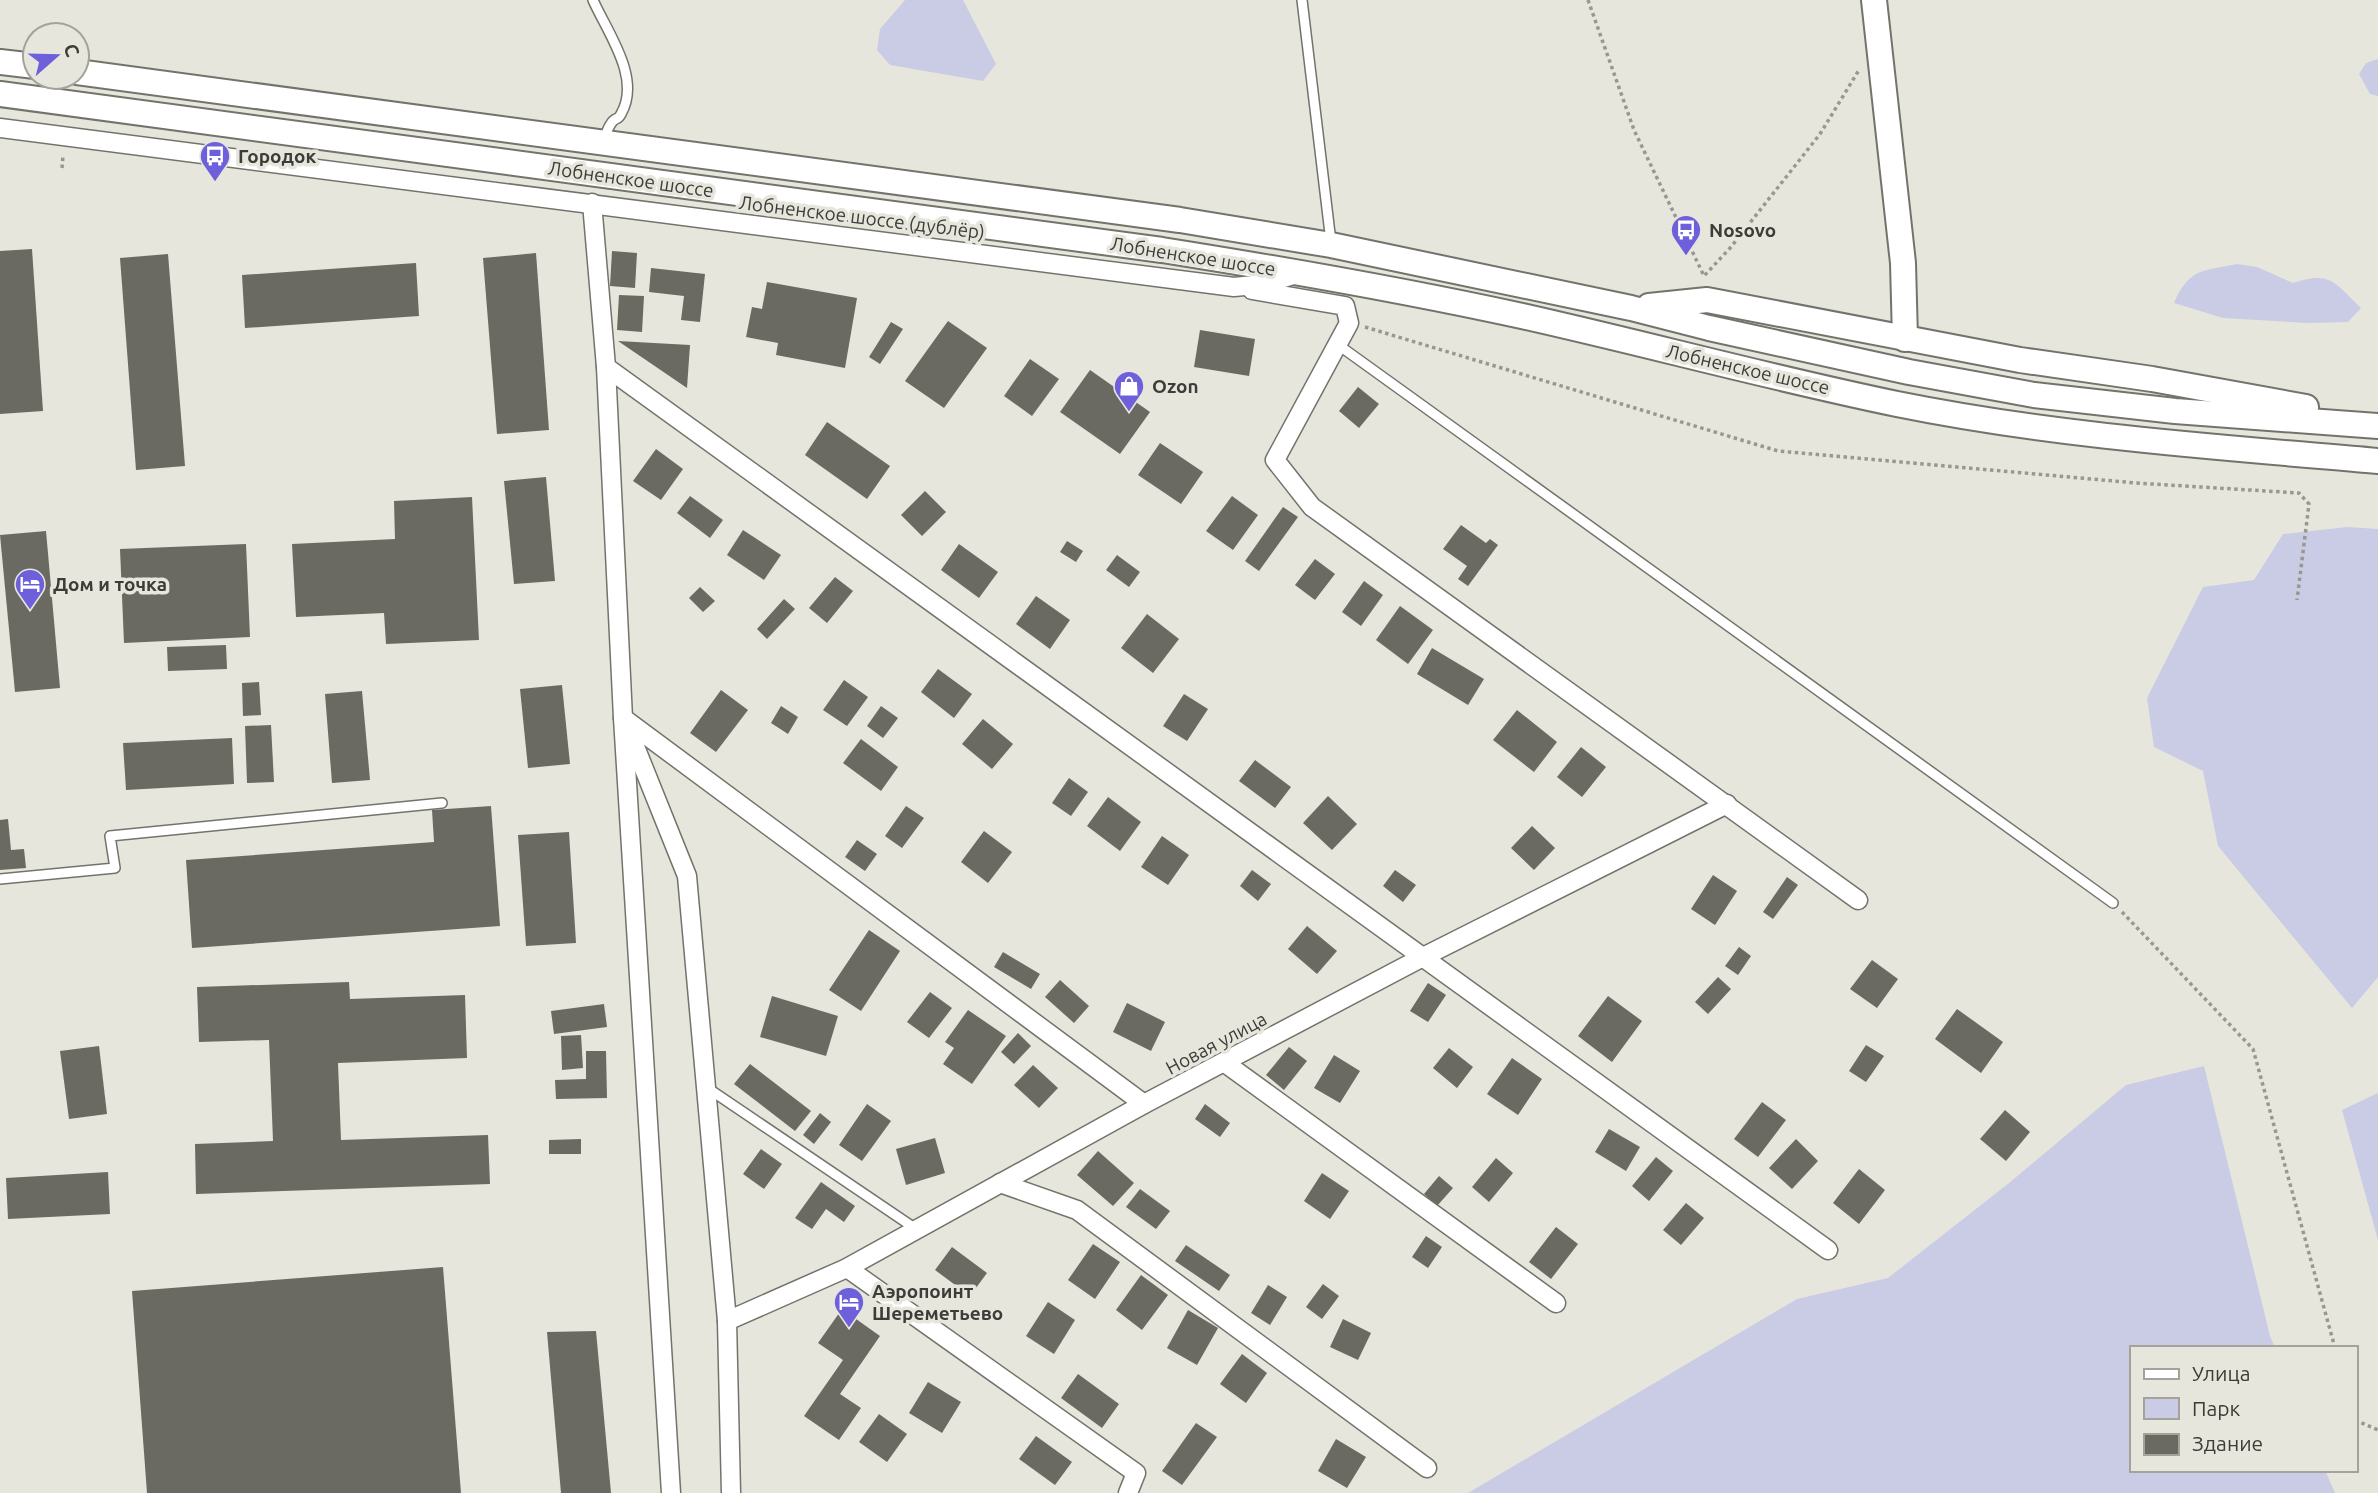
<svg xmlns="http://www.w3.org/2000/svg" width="2378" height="1493" font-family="Ubuntu,sans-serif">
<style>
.green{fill:#cacbe5}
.building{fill:#6b6a62}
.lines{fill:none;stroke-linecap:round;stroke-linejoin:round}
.lane-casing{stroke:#74736b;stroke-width:12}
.street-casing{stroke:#74736b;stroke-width:21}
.secondary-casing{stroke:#74736b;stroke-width:28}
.path{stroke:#989891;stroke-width:3.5;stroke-dasharray:3.5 3.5;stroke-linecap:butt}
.lane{stroke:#fff;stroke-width:9}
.street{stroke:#fff;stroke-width:18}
.secondary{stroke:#fff;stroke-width:24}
.labels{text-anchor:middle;stroke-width:7;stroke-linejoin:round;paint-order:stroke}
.poi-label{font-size:19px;font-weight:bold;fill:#3c3c38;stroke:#e7e6dd;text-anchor:start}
.street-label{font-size:19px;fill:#3c3c38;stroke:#e7e6dd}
</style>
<rect width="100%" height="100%" fill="#e7e6dd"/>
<!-- green -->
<g class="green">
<path d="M905,0H963L996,64L983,81L890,65L877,50L880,29Z"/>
<path d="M2378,59V96L2370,94L2359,74L2366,63Z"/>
<path d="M2237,264L2257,267L2293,283C2331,270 2335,283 2361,308L2348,322L2307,323L2223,318L2174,303C2189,268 2203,271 2237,264Z"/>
<path d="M2347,527L2378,529V977L2352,1008L2218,846L2203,771L2154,747L2147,698L2203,587L2254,580L2283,534Z"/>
<path d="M2204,1066L2270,1336L2275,1348H2131V1470H2325L2335,1493H1468L1797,1299L1888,1278L2009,1183L2126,1085Z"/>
<path d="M2378,1093V1240L2342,1110Z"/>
</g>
<!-- building -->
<g class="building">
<path d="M32,249L43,411L0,414V251Z"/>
<path d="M612,251L637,253L635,288L610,286Z"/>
<path d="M536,253L549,430L497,434L483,258Z"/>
<path d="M168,254L185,466L136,470L120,258Z"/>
<path d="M416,263L419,316L245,328L242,275Z"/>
<path d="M651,268L705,274L700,322L681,320L684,296L649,292Z"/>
<path d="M767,282L857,298L845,368L776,355L778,343L746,337L752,307L762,309Z"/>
<path d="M619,295L644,296L642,332L617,330Z"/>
<path d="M948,321L987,348L944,408L905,381Z"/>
<path d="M891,322L903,329L880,364L869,357Z"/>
<path d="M1200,330L1255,339L1249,376L1194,367Z"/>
<path d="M618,341L690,345L687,388Z"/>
<path d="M1030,359L1059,379L1032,416L1004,396Z"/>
<path d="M1090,370L1150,412L1120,454L1060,412Z"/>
<path d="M1358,387L1379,404L1359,428L1339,411Z"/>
<path d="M827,422L890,466L867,499L805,455Z"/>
<path d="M1160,443L1203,472L1181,504L1138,475Z"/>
<path d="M656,449L683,469L661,500L633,481Z"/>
<path d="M546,477L555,581L514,584L504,481Z"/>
<path d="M925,491L946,512L922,536L901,515Z"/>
<path d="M690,496L723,520L710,538L677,513Z"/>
<path d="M1232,496L1258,515L1233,550L1206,531Z"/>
<path d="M472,497L479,640L386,644L384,613L296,617L292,544L395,539L394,501Z"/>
<path d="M1283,507L1298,517L1259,571L1245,561Z"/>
<path d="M1461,525L1486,543L1490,539L1498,545L1468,586L1458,579L1467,566L1443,549Z"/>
<path d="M743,530L781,555L764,580L727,555Z"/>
<path d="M46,531L60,688L15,692L0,535Z"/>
<path d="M1067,541L1083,551L1076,562L1060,552Z"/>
<path d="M246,544L250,637L124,643L120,549Z"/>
<path d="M959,544L998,572L979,598L941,570Z"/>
<path d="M1117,555L1140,572L1129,587L1106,570Z"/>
<path d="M1315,559L1335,574L1315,600L1295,585Z"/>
<path d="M835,577L853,591L827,623L809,608Z"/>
<path d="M1364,581L1383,595L1361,626L1342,612Z"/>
<path d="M700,587L715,601L703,612L689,598Z"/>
<path d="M1036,596L1070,620L1050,649L1016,624Z"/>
<path d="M784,599L795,609L767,639L757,629Z"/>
<path d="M1400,606L1433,630L1408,664L1376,640Z"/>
<path d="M1147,614L1179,639L1153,673L1121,648Z"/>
<path d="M226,645L227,669L168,671L167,647Z"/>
<path d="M1432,648L1484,679L1468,705L1417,674Z"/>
<path d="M938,669L972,694L954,718L921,692Z"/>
<path d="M844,680L868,697L847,726L823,710Z"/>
<path d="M259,682L261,715L243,716L242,683Z"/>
<path d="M562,685L570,764L528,768L520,689Z"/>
<path d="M721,690L748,710L716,752L690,733Z"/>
<path d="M362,691L370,780L332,783L325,694Z"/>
<path d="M1184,694L1208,709L1187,741L1163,726Z"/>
<path d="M781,706L798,717L788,734L771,723Z"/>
<path d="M881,706L898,718L883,738L867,726Z"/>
<path d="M1517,710L1557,742L1534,772L1493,740Z"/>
<path d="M983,719L1013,744L992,769L962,744Z"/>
<path d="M271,725L274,782L247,783L245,726Z"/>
<path d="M232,738L234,784L126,790L123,743Z"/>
<path d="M861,739L898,767L881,791L843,763Z"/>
<path d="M1581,747L1606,767L1582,797L1557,777Z"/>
<path d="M1255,760L1291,787L1275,808L1239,781Z"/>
<path d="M1069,778L1088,792L1071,816L1052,803Z"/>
<path d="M1328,796L1357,824L1332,850L1303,823Z"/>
<path d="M1108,797L1141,822L1120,851L1087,826Z"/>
<path d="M491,806L500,926L192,948L186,860L434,842L432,810Z"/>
<path d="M906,806L924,818L902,848L885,836Z"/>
<path d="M8,819L11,850L24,849L26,868L0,870V820Z"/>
<path d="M1532,826L1555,848L1534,870L1511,848Z"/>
<path d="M984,831L1012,852L988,883L961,862Z"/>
<path d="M569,832L576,943L526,946L518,835Z"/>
<path d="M1162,836L1189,855L1168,885L1141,867Z"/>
<path d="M857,840L877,854L865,871L845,857Z"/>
<path d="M1252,870L1271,884L1258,901L1240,886Z"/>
<path d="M1395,870L1416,885L1403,902L1383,886Z"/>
<path d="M1713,875L1737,891L1715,925L1691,909Z"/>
<path d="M1787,877L1798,885L1773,919L1763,912Z"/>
<path d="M1307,926L1337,951L1317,974L1288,949Z"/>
<path d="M869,930L900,951L861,1011L829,990Z"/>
<path d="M1739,947L1751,956L1738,975L1725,966Z"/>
<path d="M1003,952L1040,974L1031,989L994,967Z"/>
<path d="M1872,960L1898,979L1877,1008L1850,989Z"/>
<path d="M1718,977L1731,989L1708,1014L1695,1002Z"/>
<path d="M1060,980L1089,1006L1074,1023L1045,997Z"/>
<path d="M349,982L350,999L465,995L467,1058L338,1063L341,1140L488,1135L490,1184L196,1194L195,1144L273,1141L269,1040L199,1042L197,987Z"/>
<path d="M1428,983L1446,995L1428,1022L1410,1011Z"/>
<path d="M930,992L952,1008L929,1038L907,1022Z"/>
<path d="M772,996L838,1016L826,1056L760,1037Z"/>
<path d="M1608,996L1642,1021L1612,1062L1578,1036Z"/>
<path d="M1127,1003L1165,1022L1151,1051L1113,1032Z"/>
<path d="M604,1004L607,1027L554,1034L551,1011Z"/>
<path d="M1957,1009L2003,1042L1981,1073L1935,1039Z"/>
<path d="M968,1010L1006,1036L972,1084L943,1064L954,1048L945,1042Z"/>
<path d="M1018,1033L1031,1046L1014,1064L1001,1052Z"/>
<path d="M581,1035L583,1068L562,1070L561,1036Z"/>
<path d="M1866,1045L1884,1056L1866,1082L1849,1071Z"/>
<path d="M99,1046L107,1114L69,1119L60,1051Z"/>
<path d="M1289,1047L1307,1061L1284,1090L1266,1075Z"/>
<path d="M1449,1048L1473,1067L1457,1088L1433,1068Z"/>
<path d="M586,1051H606L607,1098L556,1099L555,1080L586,1079Z"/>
<path d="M1334,1055L1360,1071L1340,1103L1314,1088Z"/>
<path d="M1512,1058L1542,1079L1518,1115L1487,1094Z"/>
<path d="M750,1064L811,1111L795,1131L734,1084Z"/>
<path d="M1033,1065L1058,1088L1039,1108L1014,1085Z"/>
<path d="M1762,1102L1786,1120L1758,1157L1734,1139Z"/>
<path d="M867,1104L891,1121L862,1161L839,1145Z"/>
<path d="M1205,1104L1230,1123L1220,1137L1195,1119Z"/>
<path d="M2005,1110L2030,1132L2006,1161L1980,1139Z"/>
<path d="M820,1113L831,1122L814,1144L803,1135Z"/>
<path d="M1609,1129L1640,1147L1626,1171L1595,1152Z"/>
<path d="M935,1138L945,1173L906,1185L896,1149Z"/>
<path d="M581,1139V1154H549V1140Z"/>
<path d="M1796,1139L1818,1161L1792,1189L1769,1168Z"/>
<path d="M761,1149L782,1164L764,1189L743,1174Z"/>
<path d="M1098,1151L1134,1183L1113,1206L1077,1175Z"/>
<path d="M1656,1157L1673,1171L1649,1201L1632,1186Z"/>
<path d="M1496,1158L1513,1173L1489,1202L1472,1187Z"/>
<path d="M1859,1169L1885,1190L1859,1224L1833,1203Z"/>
<path d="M108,1172L110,1214L8,1219L6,1178Z"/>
<path d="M1322,1173L1349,1191L1330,1219L1304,1201Z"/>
<path d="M1439,1176L1453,1188L1437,1206L1424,1194Z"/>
<path d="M821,1182L855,1206L844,1222L826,1209L812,1229L795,1218Z"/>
<path d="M1140,1189L1170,1211L1156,1229L1126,1207Z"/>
<path d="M1686,1203L1704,1218L1681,1245L1663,1230Z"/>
<path d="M1556,1227L1578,1244L1551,1279L1529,1262Z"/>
<path d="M1426,1236L1442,1247L1428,1268L1412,1257Z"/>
<path d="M1093,1244L1120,1262L1095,1299L1068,1280Z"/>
<path d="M1186,1245L1230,1275L1219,1291L1175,1261Z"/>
<path d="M952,1247L987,1273L970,1296L935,1270Z"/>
<path d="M443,1267L461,1493H147L132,1291Z"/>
<path d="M1141,1275L1168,1295L1142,1330L1116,1310Z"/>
<path d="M1323,1284L1339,1296L1322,1319L1306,1307Z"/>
<path d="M1268,1285L1287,1297L1270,1325L1251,1313Z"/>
<path d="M1048,1302L1075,1320L1054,1354L1026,1336Z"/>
<path d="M842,1309L880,1336L840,1394L861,1408L839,1440L804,1416L843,1360L818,1343Z"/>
<path d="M1188,1310L1218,1328L1197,1365L1167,1348Z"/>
<path d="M1343,1319L1371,1333L1358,1360L1330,1347Z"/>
<path d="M596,1331L611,1493H561L547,1332Z"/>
<path d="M1242,1354L1267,1373L1246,1403L1220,1384Z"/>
<path d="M1078,1374L1119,1404L1102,1428L1061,1398Z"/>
<path d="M928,1382L961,1402L942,1433L909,1413Z"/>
<path d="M879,1414L907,1434L887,1462L859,1442Z"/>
<path d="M1196,1423L1217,1437L1182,1485L1162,1471Z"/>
<path d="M1036,1436L1072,1462L1055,1485L1019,1459Z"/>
<path d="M1336,1439L1366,1457L1347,1488L1318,1471Z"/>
</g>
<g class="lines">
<!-- lane casing -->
<g class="lane-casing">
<g id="lane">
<path d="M593,0C607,32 642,78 621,114C618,120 617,117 613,121C608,126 606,135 603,141"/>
<path d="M1302,0L1331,242"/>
<path d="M1337,344L2113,903"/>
<path d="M0,879L115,868L110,836L442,803"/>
<path d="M706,1087L916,1229"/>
</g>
</g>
<!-- street casing -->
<g class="street-casing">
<g id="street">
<path d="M0,128L1234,287L1264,284L1297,274"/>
<path d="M592,203L606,367L623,718L671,1493"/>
<path d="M1252,290L1345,306L1349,323L1275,460L1312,507L1858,900"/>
<path d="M606,367L1828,1250"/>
<path d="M623,718L1144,1104"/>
<path d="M630,734L687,876L727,1321L731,1493"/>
<path d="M1225,1063L1556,1303"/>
<path d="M1000,1183L1077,1210L1427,1468"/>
<path d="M847,1268L1136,1473L1128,1493"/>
<path d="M727,1321L847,1268L1144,1104L1421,958L1727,804"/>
</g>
</g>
<!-- secondary casing -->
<g class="secondary-casing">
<g id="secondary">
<path d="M1874,0L1903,263L1905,339"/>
<path d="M0,62L35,66"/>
<path d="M77,72L1180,220L1331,245L1631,308L1709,328L1909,372L2034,395L2175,411L2378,426"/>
<path d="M0,94L1162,250C1282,269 1403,290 1522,316C1647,344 1771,378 1897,404C2055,436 2217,447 2378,461"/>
<path d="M1649,306L1707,300L2020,360L2152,379L2306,407"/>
</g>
</g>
<!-- path -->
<g class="path">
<path d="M1588,0L1634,130L1704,276L1731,247L1820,134L1859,70"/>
<path d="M62,168L63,156"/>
<path d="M1365,327L1778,451L2136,483L2299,493L2309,504L2297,600"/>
<path d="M2122,912L2253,1049L2335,1348"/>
<path d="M2355,1420L2378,1430"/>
</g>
<!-- lane -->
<use href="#lane" class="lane"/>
<!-- street -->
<use href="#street" class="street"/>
<!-- secondary -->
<use href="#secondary" class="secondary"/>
</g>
<!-- icons -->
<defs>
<g id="bus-pin" transform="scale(1.575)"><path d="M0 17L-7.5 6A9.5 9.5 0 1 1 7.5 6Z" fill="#6d60da" stroke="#e7e6dd"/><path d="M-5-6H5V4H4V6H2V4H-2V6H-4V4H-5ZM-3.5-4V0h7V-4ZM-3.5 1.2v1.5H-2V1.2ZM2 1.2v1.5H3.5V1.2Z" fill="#fff"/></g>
<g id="shop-pin" transform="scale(1.575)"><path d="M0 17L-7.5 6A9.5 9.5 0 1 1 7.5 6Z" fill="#6d60da" stroke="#e7e6dd"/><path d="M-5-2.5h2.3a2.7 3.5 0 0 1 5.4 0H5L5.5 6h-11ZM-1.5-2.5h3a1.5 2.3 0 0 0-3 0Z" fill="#fff"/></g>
<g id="hotel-pin" transform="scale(1.575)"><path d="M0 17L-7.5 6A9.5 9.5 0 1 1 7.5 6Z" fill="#6d60da" stroke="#e7e6dd"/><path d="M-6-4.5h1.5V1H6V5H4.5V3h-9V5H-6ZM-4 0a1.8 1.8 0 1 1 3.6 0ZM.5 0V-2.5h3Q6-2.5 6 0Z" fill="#fff"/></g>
</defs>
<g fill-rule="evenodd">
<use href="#bus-pin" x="215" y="156"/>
<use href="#bus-pin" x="1686" y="230"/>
<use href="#shop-pin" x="1129" y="386"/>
<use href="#hotel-pin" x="30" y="584"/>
<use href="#hotel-pin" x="849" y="1302"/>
</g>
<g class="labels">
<!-- poi labels -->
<g class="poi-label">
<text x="238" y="163">Городок</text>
<text x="1709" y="237">Nosovo</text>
<text x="1152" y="393">Ozon</text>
<text x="53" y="591">Дом и точка</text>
<text x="872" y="1298">Аэропоинт<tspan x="872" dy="22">Шереметьево</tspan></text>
</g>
<!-- street labels -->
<g class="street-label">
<text transform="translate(631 179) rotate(8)" y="7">Лобненское шоссе</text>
<text transform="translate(862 217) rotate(7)" y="7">Лобненское шоссе (дублёр)</text>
<text transform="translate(1193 256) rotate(9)" y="7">Лобненское шоссе</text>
<text transform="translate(1748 369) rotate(13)" y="7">Лобненское шоссе</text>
<text transform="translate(1216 1043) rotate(-28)" y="7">Новая улица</text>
</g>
</g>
<!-- legend -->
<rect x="2130" y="1346" width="228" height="126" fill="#e7e6dd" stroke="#a3a29b" stroke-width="2"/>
<rect x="2144" y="1369" width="35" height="10" fill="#ffffff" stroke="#a3a29b" stroke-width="2"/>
<text x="2192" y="1381" font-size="21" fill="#3c3c38">Улица</text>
<rect x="2144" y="1398" width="35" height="21" fill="#cacbe5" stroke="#a3a29b" stroke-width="2"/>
<text x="2192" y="1416" font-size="21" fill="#3c3c38">Парк</text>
<rect x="2144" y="1434" width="35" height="21" fill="#6b6a62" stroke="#a3a29b" stroke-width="2"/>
<text x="2192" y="1451" font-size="21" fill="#3c3c38">Здание</text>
<!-- north arrow -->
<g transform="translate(56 56) rotate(70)"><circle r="33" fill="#e7e6dd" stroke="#a3a29b" stroke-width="2"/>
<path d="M0-5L12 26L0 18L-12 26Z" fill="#6d60da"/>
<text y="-10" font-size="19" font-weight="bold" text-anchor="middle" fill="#3c3c38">С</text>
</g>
</svg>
